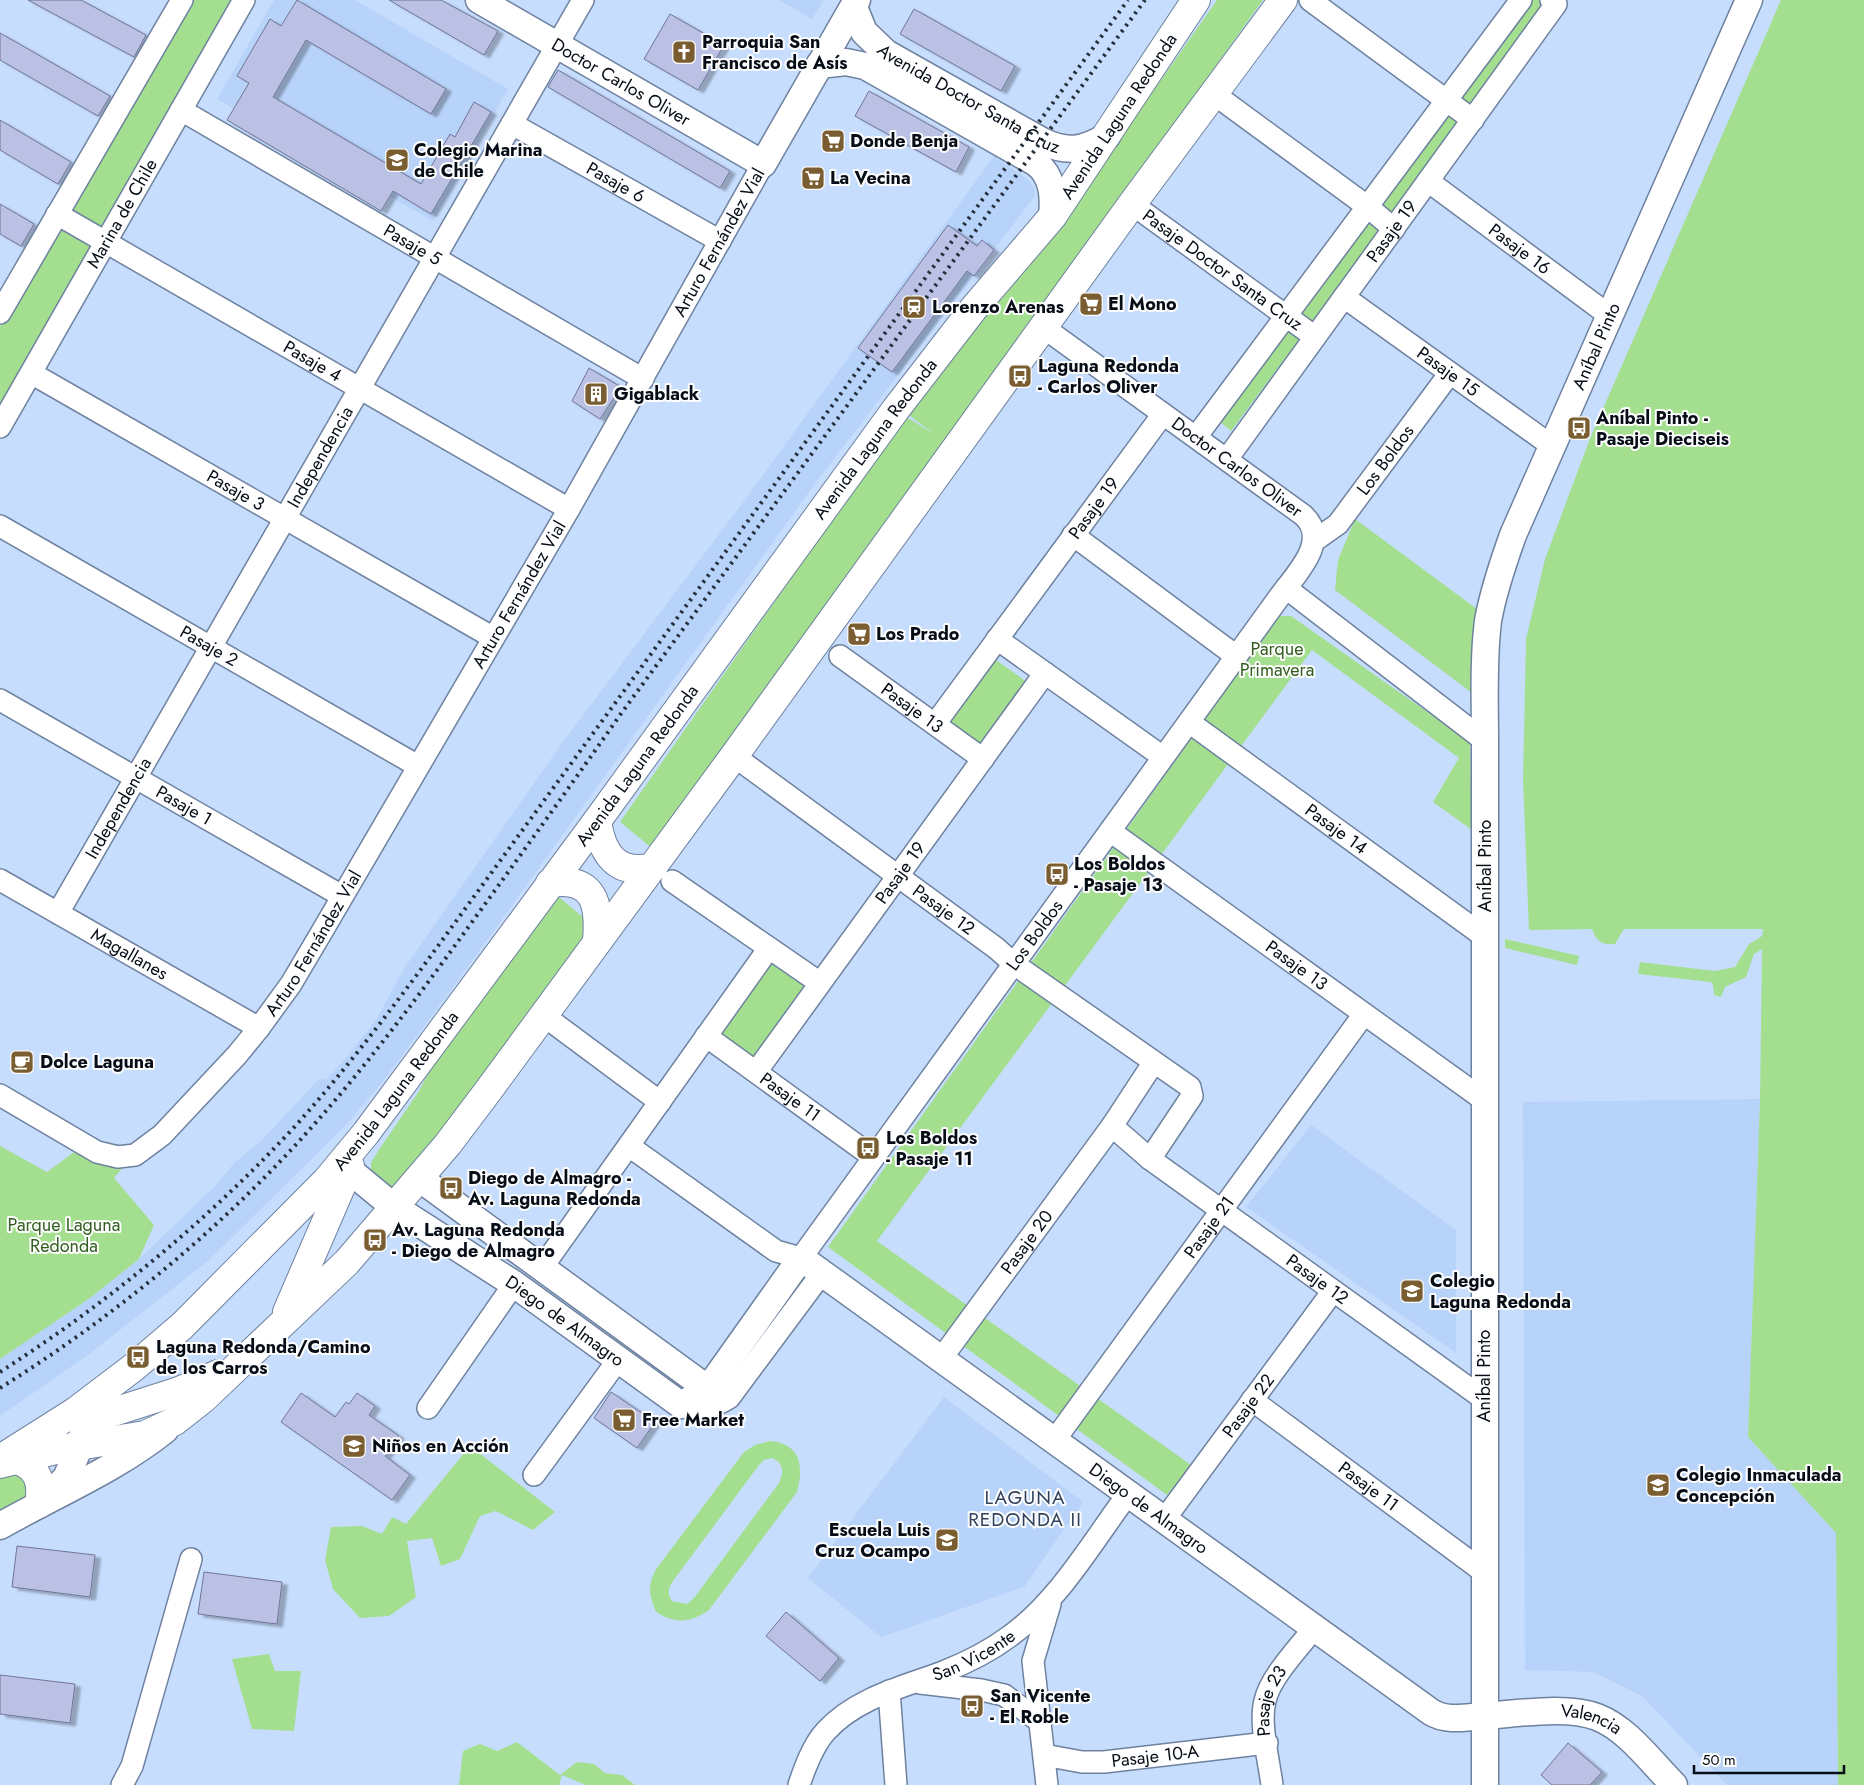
<svg xmlns="http://www.w3.org/2000/svg" width="1864" height="1785" font-family="Jost,sans-serif">
<style>
.built{fill:#b8d3fa}
.green{fill:#a3df8e;fill-rule:evenodd}
.building{fill:#bbc1e5;stroke:#707596;filter:url(#shadow)}
.lines{fill:none;stroke-linecap:round;stroke-linejoin:round}
.minor-casing{stroke:#6e82a0;stroke-width:24}
.tertiary-casing{stroke:#6e82a0;stroke-width:29}
.secondary-casing{stroke:#6e82a0;stroke-width:30}
.minor{stroke:#fff;stroke-width:21}
.tertiary{stroke:#fff;stroke-width:26}
.secondary{stroke:#fff;stroke-width:28}
.rail{stroke:#252f3c;stroke-width:4;stroke-dasharray:2.5 5;stroke-linecap:butt}
.labels{text-anchor:middle;stroke-width:4;stroke-linejoin:round;paint-order:stroke}
.poi-label{font-size:18px;font-weight:bold;fill:#060d17;stroke:#fdfdfd;text-anchor:start}
.street-label{font-size:18px;fill:#060d17;stroke:#fdfdfd}
.park-label{font-size:18px;fill:#325e1f;stroke:#fdfdfd}
.neighbourhood-label{font-size:19px;letter-spacing:1px;fill:#30425d;stroke:#fdfdfd}
</style>
<defs>
<filter id="shadow"><feDropShadow dx="5.5" dy="3" stdDeviation="1" flood-color="#0004"/></filter>
</defs>
<rect width="100%" height="100%" fill="#c7ddfe"/>
<!-- built -->
<g class="built">
<path d="M274,0H355L508,89L433,221L217,99Z"/>
<path d="M779,0H824L812,19Z"/>
<path d="M994,156L1027,179L1034,187L1035,196L814,485L457,982L380,1085L345,1126L208,1261L88,1355L0,1416V1359L90,1298L139,1259L216,1185L234,1163L261,1141L318,1080L327,1079L351,1052L377,1018L405,967L560,746L750,493Z"/>
<path d="M1760,1099L1748,1437L1836,1533L1838,1785H1727L1642,1696L1593,1672L1525,1670L1523,1102Z"/>
<path d="M1311,1125L1456,1230V1353L1246,1207Z"/>
<path d="M944,1397L1083,1502L1024,1587L881,1637L808,1578Z"/>
</g>
<!-- green -->
<g class="green">
<path d="M187,0H233L0,406V327Z"/>
<path d="M1217,0H1263L653,849L620,822L905,416L934,434L906,413L974,326L1021,276L1124,133Z"/>
<path d="M1531,0H1548L1551,2L1231,431L1219,421Z"/>
<path d="M1781,0H1864V1785H1838L1836,1533L1748,1437L1760,1099L1762,949L1754,954L1746,977L1725,987L1721,997L1714,995L1713,985L1711,982L1638,974L1640,962L1715,971L1735,967L1749,944L1762,936L1763,929H1624L1615,944C1602,945 1597,942 1592,929L1529,930L1523,780L1526,639L1545,559L1589,441Z"/>
<path d="M1355,519L1477,609L1476,696L1335,590L1338,560Z"/>
<path d="M1279,616H1291L1470,742L1472,830L1433,802L1459,758L1312,650L877,1241L1191,1465L1167,1495L828,1247Z"/>
<path d="M989,655L1027,682L976,753L938,726Z"/>
<path d="M547,887L596,928L430,1151L390,1194L371,1178V1163L378,1151L417,1094L438,1057Z"/>
<path d="M1505,939L1579,956L1577,965L1505,948Z"/>
<path d="M771,963L808,988L755,1063L719,1037Z"/>
<path d="M0,1146L47,1172L81,1147L129,1160L114,1178L154,1225L139,1259L90,1298L0,1359Z"/>
<path d="M770,1441C801,1444 804,1466 797,1492L709,1610C690,1623 676,1624 656,1612C649,1595 647,1584 657,1568L744,1452L755,1445ZM772,1458C784,1463 784,1472 779,1483L694,1598L687,1604L672,1601C667,1593 668,1589 673,1581L759,1465L764,1460Z"/>
<path d="M470,1446L555,1512L533,1530L496,1511L480,1516L460,1559L441,1566L432,1538L407,1541L416,1597L389,1616L360,1618L333,1589L325,1560L331,1527L362,1526L382,1534L392,1517L406,1524Z"/>
<path d="M26,1471L27,1496L0,1513V1475Z"/>
<path d="M269,1654L275,1671H301L294,1731L252,1729L232,1659Z"/>
<path d="M517,1742L560,1775L577,1762L594,1764L605,1773L622,1775L635,1785H640H586L562,1775L559,1785H459L463,1751L480,1744L497,1751Z"/>
</g>
<!-- building -->
<g class="building">
<path d="M28,0H81L146,35L134,57Z"/>
<path d="M297,0L446,89L431,114L306,40L273,97L421,184L450,134L455,137L474,102L491,112L431,214L393,191L381,211L227,120L249,83L237,76L270,19L281,26Z"/>
<path d="M389,0H441L498,31L484,55Z"/>
<path d="M914,9L1015,66L1001,91L900,34Z"/>
<path d="M670,14L724,45L698,90L644,59Z"/>
<path d="M0,33L110,96L98,116L0,60Z"/>
<path d="M558,70L730,171L720,188L548,87Z"/>
<path d="M869,91L969,147L956,172L855,116Z"/>
<path d="M0,120L71,162L58,184L0,150Z"/>
<path d="M0,204L34,224L21,246L0,234Z"/>
<path d="M948,225L977,246L982,240L994,250L974,276L967,271L892,372L858,348Z"/>
<path d="M589,368L621,387L600,419L572,401Z"/>
<path d="M611,1392L655,1422L637,1448L594,1418Z"/>
<path d="M301,1393L335,1417L346,1402L349,1404L357,1393L375,1406L369,1415L399,1436L385,1456L410,1475L392,1500L281,1422Z"/>
<path d="M17,1546L95,1555L90,1597L12,1587Z"/>
<path d="M204,1572L282,1582L277,1624L198,1614Z"/>
<path d="M786,1612L839,1658L820,1681L766,1636Z"/>
<path d="M0,1675L75,1684L70,1723L0,1714Z"/>
<path d="M1568,1743L1602,1772L1590,1785H1552L1541,1775Z"/>
</g>
<g class="lines">
<!-- minor casing -->
<g class="minor-casing">
<g id="minor">
<path d="M1310,0L1473,120"/>
<path d="M1214,94L1368,207L1394,229"/>
<path id="s1" d="M181,110L643,379"/>
<path id="s2" d="M512,124L720,241"/>
<path id="s3" d="M1428,181L1610,316"/>
<path id="s4" d="M1132,204L1315,337"/>
<path id="s5" d="M57,214L569,509"/>
<path id="s6" d="M1344,297L1552,446"/>
<path d="M0,313L182,0"/>
<path id="s7" d="M31,373L492,637"/>
<path id="s8" d="M0,427L244,0"/>
<path d="M1196,437L1521,0"/>
<path id="s9" d="M1227,459L1556,4L1551,0"/>
<path id="s10" d="M0,526L418,766"/>
<path d="M1073,535L1236,656"/>
<path id="s11" d="M1314,541L1338,524L1450,373"/>
<path d="M1286,588L1485,741"/>
<path d="M997,639L1163,757"/>
<path id="s12" d="M840,656L983,759"/>
<path id="s13" d="M0,700L342,896"/>
<path id="s14" d="M1189,722L1485,937"/>
<path id="s15" d="M935,724L1163,414"/>
<path id="s16" d="M734,756L996,948L1014,964L1190,1087L1192,1096L1150,1159L1112,1126L1154,1062"/>
<path id="s17" d="M1110,831L1484,1100"/>
<path id="s18" d="M0,880L259,1028"/>
<path d="M672,881L820,983"/>
<path id="s19" d="M58,913L583,0"/>
<path d="M543,1015L660,1102"/>
<path id="s20" d="M706,1036L873,1157"/>
<path id="s21" d="M756,1072L1045,673"/>
<path id="s22" d="M0,1095L97,1152L118,1157L135,1155L162,1135L237,1055L259,1028L291,984L320,935L569,509L763,164"/>
<path id="s23" d="M629,1146L776,1251L801,1258L1280,596C1296,574 1331,540 1303,515L1043,327"/>
<path id="s24" d="M1150,1159L1484,1399"/>
<path d="M541,1269L769,948"/>
<path id="s25" d="M941,1359L1112,1126"/>
<path id="s26" d="M1252,1400L1484,1572"/>
<path d="M681,1405C700,1408 712,1409 729,1398L822,1273"/>
<path d="M428,1408L514,1284"/>
<path id="s27" d="M1054,1441L1364,1014"/>
<path d="M534,1475L618,1360"/>
<path id="s28" d="M1164,1520L1333,1291"/>
<path d="M920,1683L981,1690L1004,1695L1039,1721"/>
<path d="M889,1691L896,1785"/>
<path id="s29" d="M1044,1755L1082,1762H1104L1267,1743"/>
<path d="M122,1785L132,1766L191,1559"/>
<path id="s30" d="M799,1785C805,1767 813,1745 826,1731C856,1698 903,1687 943,1672C966,1663 990,1651 1010,1636C1058,1602 1093,1541 1128,1494"/>
<path d="M1047,1785L1033,1661L1050,1604"/>
<path id="s31" d="M1272,1785C1269,1761 1259,1723 1265,1701C1270,1677 1299,1648 1314,1628"/>
</g>
</g>
<!-- tertiary casing -->
<g class="tertiary-casing">
<g id="tertiary">
<path id="s32" d="M479,0L763,164L857,0"/>
<path id="s33" d="M854,7L864,32L886,53L1042,141C1066,153 1084,151 1107,136"/>
<path d="M819,65L846,62L865,66L1036,163C1053,176 1054,197 1052,217"/>
<path id="s34" d="M348,1169L394,1207L514,1284L681,1405L708,1389L801,1258L1431,1712C1447,1722 1466,1717 1483,1716C1516,1714 1567,1705 1597,1717C1628,1729 1651,1762 1674,1785"/>
<path d="M419,1178L708,1389"/>
<path d="M49,1495L66,1478L80,1446"/>
<path d="M0,1526C56,1494 115,1470 165,1430"/>
<path id="s35" d="M1485,1785V741C1485,702 1483,660 1488,621C1493,592 1503,563 1513,535L1749,0"/>
</g>
</g>
<!-- secondary casing -->
<g class="secondary-casing">
<g id="secondary">
<path d="M597,821C602,854 617,876 653,867"/>
<path d="M550,883C595,876 600,905 597,941"/>
<path d="M287,1312L350,1166"/>
<path d="M80,1445L86,1429L101,1416L179,1391L218,1374"/>
<path id="s36" d="M8,1454L76,1411L134,1367L182,1326L327,1180L366,1133L597,821L896,409L974,308L1052,217L1196,0"/>
<path d="M16,1460C38,1466 43,1483 39,1504"/>
<path d="M0,1464L60,1449L145,1435L175,1421L203,1399L347,1262L448,1144L488,1091L734,756L1132,204L1283,0"/>
</g>
</g>
<!-- minor -->
<use href="#minor" class="minor"/>
<!-- tertiary -->
<use href="#tertiary" class="tertiary"/>
<!-- secondary -->
<use href="#secondary" class="secondary"/>
<!-- rail -->
<g class="rail">
<path d="M0,1372C109,1302 210,1219 298,1123C341,1075 380,1024 419,972L1128,0"/>
<path d="M0,1388C117,1315 227,1224 318,1120C376,1054 428,983 480,911C527,846 574,781 620,715L1145,0"/>
</g>
</g>
<!-- icons -->
<defs>
<g id="church-square" transform="scale(1.25)"><rect x="-9" y="-9" width="18" height="18" rx="4" fill="#7a5e31" stroke="#fdfdfd"/><path d="M-1.2-6h2.4v3.5h3.3v2.4h-3.3V6h-2.4V-.1h-3.3v-2.4h3.3Z" fill="#fff"/></g>
<g id="supermarket-square" transform="scale(1.25)"><rect x="-9" y="-9" width="18" height="18" rx="4" fill="#7a5e31" stroke="#fdfdfd"/><path d="M-6-5.5h2.5l.6 2H6L4.5 2H-2.5L-4.4-4H-6ZM-1.5 3.2a1.3 1.3 0 1 0 .1 0ZM3 3.2a1.3 1.3 0 1 0 .1 0Z" fill="#fff"/></g>
<g id="school-square" transform="scale(1.25)"><rect x="-9" y="-9" width="18" height="18" rx="4" fill="#7a5e31" stroke="#fdfdfd"/><path d="M0-5L7-2L0 1L-7-2ZM-4 1L0 2.5L4 1V4Q0 6-4 4Z" fill="#fff"/></g>
<g id="station-square" transform="scale(1.25)"><rect x="-9" y="-9" width="18" height="18" rx="4" fill="#7a5e31" stroke="#fdfdfd"/><path d="M-3-6H3Q5-6 5-4V2Q5 4 3 4L4.5 6H3L1.5 4h-3L-3 6H-4.5L-3 4Q-5 4-5 2V-4Q-5-6-3-6ZM-3.5-4v3h7v-3ZM-3.5 1v1.5H-2V1ZM2 1v1.5H3.5V1Z" fill="#fff"/></g>
<g id="bus-square" transform="scale(1.25)"><rect x="-9" y="-9" width="18" height="18" rx="4" fill="#7a5e31" stroke="#fdfdfd"/><path d="M-5-6H5V4H4V6H2V4H-2V6H-4V4H-5ZM-3.5-4V0h7V-4ZM-3.5 1.2v1.5H-2V1.2ZM2 1.2v1.5H3.5V1.2Z" fill="#fff"/></g>
<g id="building-square" transform="scale(1.25)"><rect x="-9" y="-9" width="18" height="18" rx="4" fill="#7a5e31" stroke="#fdfdfd"/><path d="M-4-6H4V6H1V3H-1V6H-4ZM-2.5-4.3h1.7v1.8h-1.7ZM.8-4.3h1.7v1.8H.8ZM-2.5-1h1.7V.8h-1.7ZM.8-1h1.7V.8H.8Z" fill="#fff"/></g>
<g id="cafe-square" transform="scale(1.25)"><rect x="-9" y="-9" width="18" height="18" rx="4" fill="#7a5e31" stroke="#fdfdfd"/><path d="M-5.5-4.5H6V0H3Q3 3.5 0 3.5H-2.5Q-5.5 3.5-5.5 0ZM3-3.2v2h1.7v-2ZM-6 4.5H4V6H-6Z" fill="#fff"/></g>
</defs>
<g fill-rule="evenodd">
<use href="#church-square" x="684" y="52"/>
<use href="#supermarket-square" x="833" y="141"/>
<use href="#school-square" x="397" y="160"/>
<use href="#supermarket-square" x="813" y="178"/>
<use href="#supermarket-square" x="1091" y="304"/>
<use href="#station-square" x="914" y="307"/>
<use href="#bus-square" x="1020" y="376"/>
<use href="#building-square" x="596" y="394"/>
<use href="#bus-square" x="1579" y="428"/>
<use href="#supermarket-square" x="859" y="634"/>
<use href="#bus-square" x="1057" y="874"/>
<use href="#cafe-square" x="22" y="1062"/>
<use href="#bus-square" x="868" y="1148"/>
<use href="#bus-square" x="451" y="1188"/>
<use href="#bus-square" x="375" y="1240"/>
<use href="#school-square" x="1412" y="1291"/>
<use href="#bus-square" x="138" y="1357"/>
<use href="#supermarket-square" x="624" y="1420"/>
<use href="#school-square" x="354" y="1446"/>
<use href="#school-square" x="1658" y="1485"/>
<use href="#school-square" x="947" y="1540"/>
<use href="#bus-square" x="972" y="1706"/>
</g>
<g class="labels">
<!-- poi labels -->
<g class="poi-label">
<text x="702" y="48">Parroquia San<tspan x="702" dy="21">Francisco de Asís</tspan></text>
<text x="850" y="147">Donde Benja</text>
<text x="414" y="156">Colegio Marina<tspan x="414" dy="21">de Chile</tspan></text>
<text x="830" y="184">La Vecina</text>
<text x="1108" y="310">El Mono</text>
<text x="932" y="313">Lorenzo Arenas</text>
<text x="1038" y="372">Laguna Redonda<tspan x="1038" dy="21">- Carlos Oliver</tspan></text>
<text x="614" y="400">Gigablack</text>
<text x="1596" y="424">Aníbal Pinto -<tspan x="1596" dy="21">Pasaje Dieciseis</tspan></text>
<text x="876" y="640">Los Prado</text>
<text x="1074" y="870">Los Boldos<tspan x="1074" dy="21">- Pasaje 13</tspan></text>
<text x="40" y="1068">Dolce Laguna</text>
<text x="886" y="1144">Los Boldos<tspan x="886" dy="21">- Pasaje 11</tspan></text>
<text x="468" y="1184">Diego de Almagro -<tspan x="468" dy="21">Av. Laguna Redonda</tspan></text>
<text x="392" y="1236">Av. Laguna Redonda<tspan x="392" dy="21">- Diego de Almagro</tspan></text>
<text x="1430" y="1287">Colegio<tspan x="1430" dy="21">Laguna Redonda</tspan></text>
<text x="156" y="1353">Laguna Redonda/Camino<tspan x="156" dy="21">de los Carros</tspan></text>
<text x="642" y="1426">Free Market</text>
<text x="372" y="1452">Niños en Acción</text>
<text x="1676" y="1481">Colegio Inmaculada<tspan x="1676" dy="21">Concepción</tspan></text>
<text x="930" y="1536" text-anchor="end">Escuela Luis<tspan x="930" dy="21">Cruz Ocampo</tspan></text>
<text x="990" y="1702">San Vicente<tspan x="990" dy="21">- El Roble</tspan></text>
</g>
<!-- street labels -->
<g class="street-label">
<text dy="6" stroke="none"><textPath href="#s32" startOffset="164">Doctor Carlos Oliver</textPath></text>
<text dy="6" stroke="none"><textPath href="#s33" startOffset="152">Avenida Doctor Santa Cruz</textPath></text>
<text dy="6" stroke="none"><textPath href="#s36" startOffset="1749">Avenida Laguna Redonda</textPath></text>
<text dy="6" stroke="none"><textPath href="#s2" startOffset="119">Pasaje 6</textPath></text>
<text dy="6" stroke="none"><textPath href="#s8" startOffset="246">Marina de Chile</textPath></text>
<text dy="6" stroke="none"><textPath href="#s9" startOffset="281">Pasaje 19</textPath></text>
<text dy="6" stroke="none"><textPath href="#s22" startOffset="1240">Arturo Fernández Vial</textPath></text>
<text dy="6" stroke="none"><textPath href="#s1" startOffset="268">Pasaje 5</textPath></text>
<text dy="6" stroke="none"><textPath href="#s3" startOffset="114">Pasaje 16</textPath></text>
<text dy="6" stroke="none"><textPath href="#s4" startOffset="112">Pasaje Doctor Santa Cruz</textPath></text>
<text dy="6" stroke="none"><textPath href="#s35" startOffset="1460">Aníbal Pinto</textPath></text>
<text dy="6" stroke="none"><textPath href="#s5" startOffset="295">Pasaje 4</textPath></text>
<text dy="6" stroke="none"><textPath href="#s6" startOffset="128">Pasaje 15</textPath></text>
<text dy="6" stroke="none"><textPath href="#s36" startOffset="1344">Avenida Laguna Redonda</textPath></text>
<text dy="6" stroke="none"><textPath href="#s19" startOffset="526">Independencia</textPath></text>
<text dy="6" stroke="none"><textPath href="#s11" startOffset="109">Los Boldos</textPath></text>
<text transform="translate(1237 467) rotate(36)" y="6">Doctor Carlos Oliver</text>
<text dy="6" stroke="none"><textPath href="#s7" startOffset="236">Pasaje 3</textPath></text>
<text dy="6" stroke="none"><textPath href="#s15" startOffset="268">Pasaje 19</textPath></text>
<text dy="6" stroke="none"><textPath href="#s22" startOffset="835">Arturo Fernández Vial</textPath></text>
<text dy="6" stroke="none"><textPath href="#s10" startOffset="241">Pasaje 2</textPath></text>
<text dy="6" stroke="none"><textPath href="#s12" startOffset="89">Pasaje 13</textPath></text>
<text dy="6" stroke="none"><textPath href="#s36" startOffset="940">Avenida Laguna Redonda</textPath></text>
<text dy="6" stroke="none"><textPath href="#s13" startOffset="212">Pasaje 1</textPath></text>
<text dy="6" stroke="none"><textPath href="#s19" startOffset="121">Independencia</textPath></text>
<text dy="6" stroke="none"><textPath href="#s14" startOffset="182">Pasaje 14</textPath></text>
<text transform="translate(1485 866) rotate(-90)" y="6">Aníbal Pinto</text>
<text dy="6" stroke="none"><textPath href="#s21" startOffset="246">Pasaje 19</textPath></text>
<text dy="6" stroke="none"><textPath href="#s16" startOffset="260">Pasaje 12</textPath></text>
<text dy="6" stroke="none"><textPath href="#s23" startOffset="605">Los Boldos</textPath></text>
<text dy="6" stroke="none"><textPath href="#s22" startOffset="430">Arturo Fernández Vial</textPath></text>
<text dy="6" stroke="none"><textPath href="#s18" startOffset="149">Magallanes</textPath></text>
<text dy="6" stroke="none"><textPath href="#s17" startOffset="230">Pasaje 13</textPath></text>
<text dy="6" stroke="none"><textPath href="#s36" startOffset="535">Avenida Laguna Redonda</textPath></text>
<text dy="6" stroke="none"><textPath href="#s20" startOffset="104">Pasaje 11</textPath></text>
<text dy="6" stroke="none"><textPath href="#s27" startOffset="264">Pasaje 21</textPath></text>
<text dy="6" stroke="none"><textPath href="#s25" startOffset="145">Pasaje 20</textPath></text>
<text dy="6" stroke="none"><textPath href="#s24" startOffset="206">Pasaje 12</textPath></text>
<text dy="6" stroke="none"><textPath href="#s34" startOffset="265">Diego de Almagro</textPath></text>
<text transform="translate(1484 1376) rotate(-90)" y="6">Aníbal Pinto</text>
<text dy="6" stroke="none"><textPath href="#s28" startOffset="142">Pasaje 22</textPath></text>
<text dy="6" stroke="none"><textPath href="#s26" startOffset="145">Pasaje 11</textPath></text>
<text dy="6" stroke="none"><textPath href="#s34" startOffset="1029">Diego de Almagro</textPath></text>
<text dy="6" stroke="none"><textPath href="#s30" startOffset="228">San Vicente</textPath></text>
<text dy="6" stroke="none"><textPath href="#s31" startOffset="86">Pasaje 23</textPath></text>
<text dy="6" stroke="none"><textPath href="#s34" startOffset="1540">Valencia</textPath></text>
<text dy="6" stroke="none"><textPath href="#s29" startOffset="112">Pasaje 10-A</textPath></text>
</g>
<!-- park labels -->
<g class="park-label">
<text x="1277" y="655">Parque<tspan x="1277" dy="21">Primavera</tspan></text>
<text x="64" y="1231">Parque Laguna<tspan x="64" dy="21">Redonda</tspan></text>
</g>
<!-- neighbourhood labels -->
<g class="neighbourhood-label">
<text x="1025" y="1504">LAGUNA<tspan x="1025" dy="22">REDONDA II</tspan></text>
</g>
</g>
<!-- scale -->
<path d="M1694 1765v8h150v-8" fill="none" stroke="#060d17" stroke-width="2.5"/>
<text x="1702" y="1765" font-size="15" fill="#060d17" stroke="#fdfdfd" stroke-width="4" paint-order="stroke">50 m</text>
</svg>
